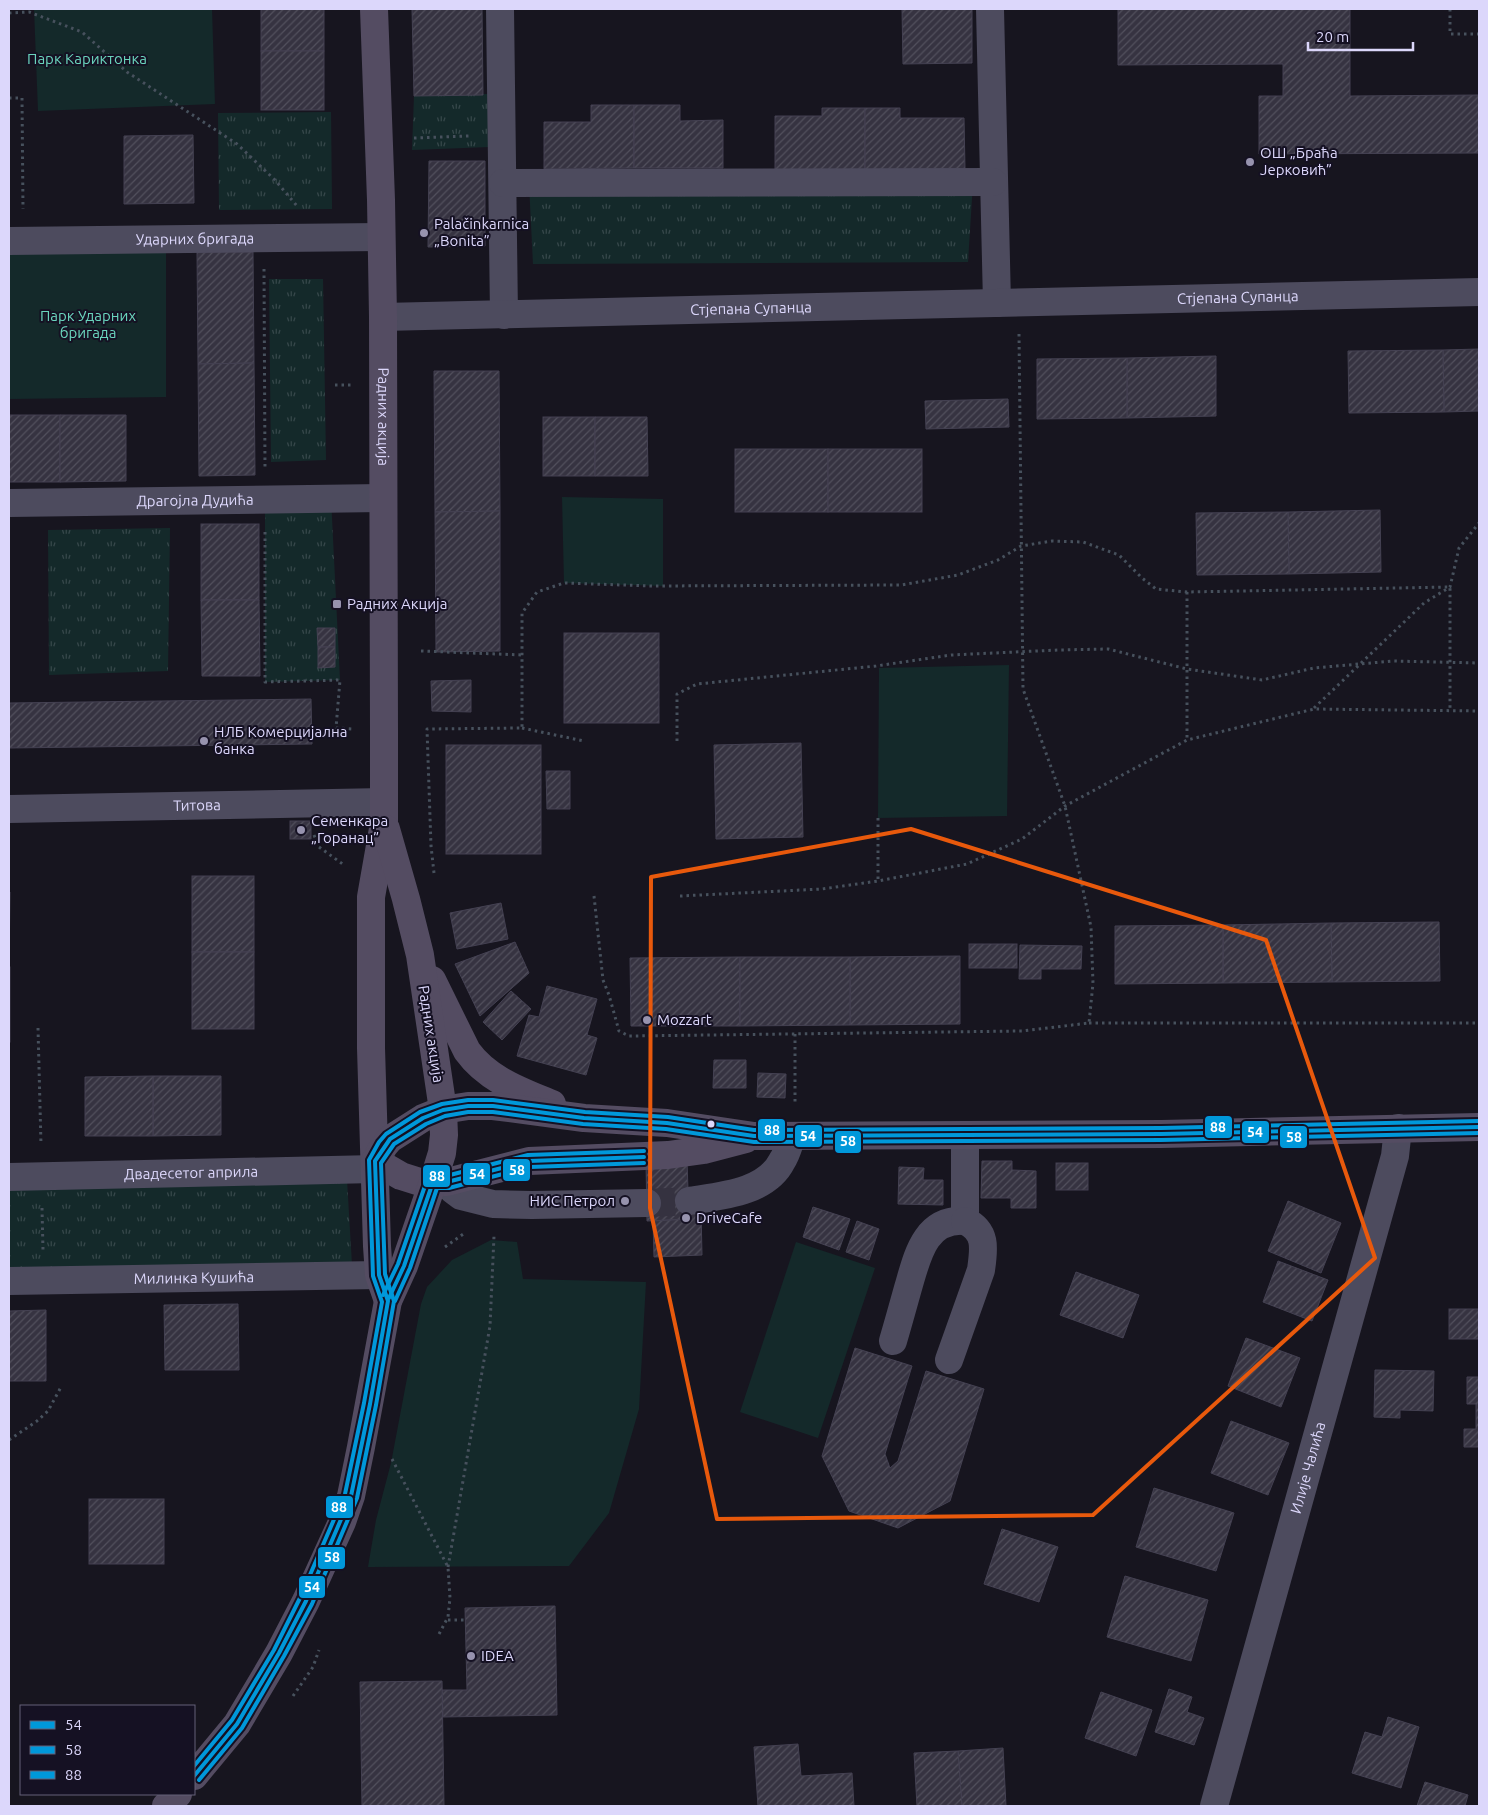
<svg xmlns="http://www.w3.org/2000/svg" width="1488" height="1815" font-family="Ubuntu,sans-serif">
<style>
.grass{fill:url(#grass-tufts)}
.park{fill:#14292a}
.building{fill:url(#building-hatch);stroke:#444152}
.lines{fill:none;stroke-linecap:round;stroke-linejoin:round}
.minor-tunnel{stroke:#353240;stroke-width:28;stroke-dasharray:28 14;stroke-linecap:butt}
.path{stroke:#47515d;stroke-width:3;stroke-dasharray:2.5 4;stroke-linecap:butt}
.minor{stroke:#4d4b5e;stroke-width:28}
.major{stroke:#544c62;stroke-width:28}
.bus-1-casing{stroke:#151123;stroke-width:8}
.bus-2-casing{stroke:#151123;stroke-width:8}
.bus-3-casing{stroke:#151123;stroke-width:8}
.bus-1{stroke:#0098da;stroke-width:4}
.bus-2{stroke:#0098da;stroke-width:4}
.bus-3{stroke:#0098da;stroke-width:4}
.marked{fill:none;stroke:#e8590c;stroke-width:4;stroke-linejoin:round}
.poi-dot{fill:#9793ae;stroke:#151123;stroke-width:2}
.bus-dot{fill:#dcd7fb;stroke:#151123;stroke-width:2}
.labels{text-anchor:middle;stroke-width:4;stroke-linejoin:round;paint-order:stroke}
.park-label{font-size:15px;fill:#6ad4bd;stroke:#151123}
.poi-label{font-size:15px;fill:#dcd7fb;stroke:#151123;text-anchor:start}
.street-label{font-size:15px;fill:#dcd7fb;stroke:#151123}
.line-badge{stroke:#151123;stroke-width:2}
.badge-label{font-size:14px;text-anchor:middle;font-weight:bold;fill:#fff}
</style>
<defs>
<pattern id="grass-tufts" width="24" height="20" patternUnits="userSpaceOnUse" patternTransform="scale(1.25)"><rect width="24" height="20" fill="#14292a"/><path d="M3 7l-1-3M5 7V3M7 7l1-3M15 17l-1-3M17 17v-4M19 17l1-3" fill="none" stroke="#36474a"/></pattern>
<pattern id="building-hatch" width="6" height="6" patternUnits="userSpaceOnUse" patternTransform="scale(1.25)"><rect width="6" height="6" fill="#363341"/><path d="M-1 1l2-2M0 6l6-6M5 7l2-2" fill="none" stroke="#52505d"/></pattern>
</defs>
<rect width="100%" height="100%" fill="#17151f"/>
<!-- grass -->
<g class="grass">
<path d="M488,94L489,147L412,150L414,96Z"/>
<path d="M331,112L332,209L219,210L218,113Z"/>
<path d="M973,182L968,262L533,264L529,183Z"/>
<path d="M269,279H323L326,460L271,462Z"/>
<path d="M331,498L340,680L265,682V500Z"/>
<path d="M170,528L168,671L49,675L48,530Z"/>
<path d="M347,1180L352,1265L9,1272V1188Z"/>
</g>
<!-- park -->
<g class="park">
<path d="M34,9H212L215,104L38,111Z"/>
<path d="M166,250V397L9,399V252Z"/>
<path d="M562,497L663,499V586L564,583Z"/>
<path d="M1009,665L1007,816L878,818L879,668Z"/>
<path d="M491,1240L517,1242L523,1279L646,1282L639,1409L609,1513L569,1566L368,1567L376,1520L391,1463L421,1304L427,1287L452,1260Z"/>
<path d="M796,1242L875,1268L818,1438L740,1412Z"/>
</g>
<!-- building -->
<g class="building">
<rect x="261" y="9" width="63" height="42"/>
<path d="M412,9H482L483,95L414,96Z"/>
<path d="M902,9H972V63L903,64Z"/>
<path d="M1118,9H1350V96L1479,95V153L1259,154V96H1283V64L1118,65Z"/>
<rect x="261" y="51" width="63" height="59"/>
<path d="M591,105H634V168L544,169V122H591Z"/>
<path d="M634,105H680V121L723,120V168H634Z"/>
<path d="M822,108H865V170H775V116H822Z"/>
<path d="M865,108H900V118H964L965,169L865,170Z"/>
<path d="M193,135L194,203L124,204V136Z"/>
<path d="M429,161H485V246L428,247Z"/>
<path d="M197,252H253L254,363L198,364Z"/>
<path d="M1479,349V411L1444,412L1443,350Z"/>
<path d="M1443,350L1444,412L1349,413L1348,351Z"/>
<path d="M1216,356V416L1127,418V358Z"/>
<path d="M1127,358V418L1037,419V359Z"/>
<path d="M254,363L255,475L199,476L198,364Z"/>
<path d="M434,371H499L500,511L435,512Z"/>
<path d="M1008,399L1009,427L926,429L925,401Z"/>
<rect x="9" y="415" width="51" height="67"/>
<path d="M60,415H126V481L60,482Z"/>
<rect x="543" y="417" width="52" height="59"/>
<path d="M595,417H647L648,476H595Z"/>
<rect x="735" y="449" width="93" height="63"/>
<rect x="828" y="449" width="94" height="63"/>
<path d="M1380,510L1381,572L1289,574L1288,512Z"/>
<path d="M500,511V651L436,652L435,512Z"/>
<path d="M1288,512L1289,574L1197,575L1196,513Z"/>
<rect x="201" y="524" width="58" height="76"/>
<path d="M201,600H259L260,676H202Z"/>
<path d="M317,628H335V647H318Z"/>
<rect x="564" y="633" width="95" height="90"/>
<path d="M318,647H335V667L318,668Z"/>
<path d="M471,680V712L432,711L431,681Z"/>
<path d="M311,699L312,744L9,748V703Z"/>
<path d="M801,743L803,837L716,839L714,745Z"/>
<rect x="446" y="745" width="95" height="109"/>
<path d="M546,771H570V809H547Z"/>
<rect x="290" y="821" width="21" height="18"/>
<rect x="192" y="876" width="62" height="76"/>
<path d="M9,892H10L9,967Z"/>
<path d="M501,903L508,939L457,949L450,913Z"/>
<path d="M1439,922L1440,981L1332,982L1331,923Z"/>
<path d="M1331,923L1332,982L1223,983V925Z"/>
<path d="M1223,925V983L1115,984V926Z"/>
<path d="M515,942L529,973L480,1016L455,964Z"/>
<rect x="969" y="944" width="48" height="24"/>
<path d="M1020,945L1082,946L1081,969H1041V979H1019Z"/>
<rect x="192" y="952" width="62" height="77"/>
<path d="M960,956V1024L850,1025V957Z"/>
<path d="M740,957V1026H631L630,958Z"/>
<path d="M740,957H850V1025L740,1026Z"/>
<rect x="9" y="967" width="1" height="75"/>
<path d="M547,986L597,999L587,1035L597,1038L586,1075L517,1056L529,1015L539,1017Z"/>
<path d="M511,991L531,1009L502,1040L483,1022Z"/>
<path d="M714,1060H746V1088H713Z"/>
<path d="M758,1073L786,1074L785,1098L757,1097Z"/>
<path d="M153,1076H221V1135L153,1136Z"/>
<path d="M153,1076V1136H85V1077Z"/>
<path d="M687,1161L689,1219L647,1221L646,1162Z"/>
<path d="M982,1161H1012V1170L1036,1171V1208H1011V1198H981Z"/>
<rect x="1056" y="1163" width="32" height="27"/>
<path d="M899,1167L924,1168L923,1180H943V1205L898,1204Z"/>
<path d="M1288,1201L1341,1223L1321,1273L1268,1251Z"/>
<path d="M813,1207L850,1219L839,1250L803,1237Z"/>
<path d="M689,1211H701L702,1255L654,1257L653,1221L689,1219Z"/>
<path d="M857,1221L879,1229L869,1260L846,1252Z"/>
<path d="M1278,1261L1328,1280L1312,1321L1263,1302Z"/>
<path d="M1076,1272L1139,1295L1123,1338L1060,1315Z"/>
<path d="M238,1304L239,1370H165L164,1305Z"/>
<rect x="1449" y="1309" width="30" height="30"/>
<path d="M46,1310V1381H9V1311Z"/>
<path d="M1246,1338L1300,1358L1281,1407L1228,1386Z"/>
<path d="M855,1348L912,1366L885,1454L890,1468L898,1461L926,1371L984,1389L950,1501L898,1528L849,1511L822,1456Z"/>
<path d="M1375,1370L1434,1371L1433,1411L1400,1410V1418L1374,1417Z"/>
<path d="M1467,1377H1479V1447H1464V1429H1476V1404H1467Z"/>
<path d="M1231,1421L1289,1443L1268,1495L1211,1473Z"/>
<path d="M1154,1488L1234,1513L1216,1571L1136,1547Z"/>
<rect x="89" y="1499" width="75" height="65"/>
<path d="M1002,1529L1058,1547L1039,1602L984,1584Z"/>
<path d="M1125,1576L1208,1600L1191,1661L1107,1637Z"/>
<path d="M555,1606L557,1715L443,1717L442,1690H467L465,1608Z"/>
<path d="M442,1681L444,1806H362L360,1682Z"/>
<path d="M1169,1689L1192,1697L1187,1712L1204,1718L1194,1745L1155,1732Z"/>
<path d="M1101,1692L1152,1710L1136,1756L1085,1738Z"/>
<path d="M1388,1717L1419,1727L1401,1788L1352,1773L1365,1732L1382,1737Z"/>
<path d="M798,1744L801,1776L852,1773L854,1806H758L754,1747Z"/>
<path d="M1003,1748L1006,1806H962L958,1751Z"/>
<path d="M958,1751L962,1806H917L914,1753Z"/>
<path d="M1425,1782L1468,1795L1465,1806H1417Z"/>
</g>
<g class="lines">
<!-- minor-tunnel -->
<path class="minor-tunnel" d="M647,1203L689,1201"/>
<!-- path -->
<g class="path">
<path d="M1450,9V34H1479"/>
<path d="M9,13L29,12L82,32L127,72L237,144L275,180L297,206"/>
<path d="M9,98H22L23,209"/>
<path d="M414,138L469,136"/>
<path d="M264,269L265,468"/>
<path d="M335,385H352"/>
<path d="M265,532V682L340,680L336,728L353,729"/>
<path d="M1187,592V740"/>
<path d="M421,651L522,655"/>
<path d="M1314,708L1424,603L1450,587L1459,548L1479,523"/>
<path d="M522,728L584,741"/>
<path d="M677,741V694L697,684L876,666L951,655L1058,650L1108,649L1187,669L1262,680L1314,668L1393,661L1479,663"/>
<path d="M878,818V881"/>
<path d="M314,835L319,847L344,865"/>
<path d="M434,873L431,846L427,729L522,728V613L537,592L564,583L652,586L901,585L958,575L998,560L1021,546L1052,541L1083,542L1119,555L1142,578L1156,589L1187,592L1450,587V711"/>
<path d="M594,896L603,980L609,995L619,1031L629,1036L1022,1031L1089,1023L1093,983L1091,927L1065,806L1023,689L1019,334"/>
<path d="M680,896L822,889L878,881L967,864L1022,839L1065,806L1187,740L1314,709L1479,711"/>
<path d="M1089,1023H1479"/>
<path d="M38,1028L41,1145"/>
<path d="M795,1034V1104"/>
<path d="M42,1208L43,1250"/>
<path d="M445,1247L466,1232"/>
<path d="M9,1440L37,1421L48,1411L61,1387"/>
<path d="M392,1459L448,1567L450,1598L448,1617L438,1636"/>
<path d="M448,1567L490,1326L494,1236"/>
<path d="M448,1620H466"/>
<path d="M293,1696L313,1667L319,1650"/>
</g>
<!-- minor -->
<g class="minor">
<path d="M500,9L504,315"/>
<path d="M990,9L997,303"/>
<path d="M503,183L993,182"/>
<path id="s1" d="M9,241L381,237"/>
<path id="s2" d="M383,317L1479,292"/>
<path id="s3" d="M9,503L382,498"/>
<path id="s4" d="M9,809L384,802"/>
<path id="s5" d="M9,1177L375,1169"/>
<path d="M447,1182L453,1190L461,1196L493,1204L532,1205L647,1203"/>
<path d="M689,1201C720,1196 766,1193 782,1161C787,1154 789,1144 792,1136"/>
<path id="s6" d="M9,1281L379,1275"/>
<path d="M893,1341C898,1324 903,1306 908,1288C917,1258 924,1218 965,1221V1135"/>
<path d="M949,1360L981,1270C984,1249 987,1231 965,1221"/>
<path id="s7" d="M1214,1806L1395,1156L1398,1128"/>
</g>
<!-- major -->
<g class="major">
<path id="s8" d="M374,9L381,200L383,317L384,730V823L371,897V1048L377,1246L379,1275L388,1301"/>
<path d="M432,980L467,1051C488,1080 521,1091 552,1104"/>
<path d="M375,1161L384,1146L390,1139L423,1118L443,1110L468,1106H493L584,1118L667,1123L754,1136L1161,1134L1479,1127"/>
<path d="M375,1161L401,1176L420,1182H447L529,1161L668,1155L704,1150L746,1139"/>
<path d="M194,1776L237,1724L279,1653L306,1601L342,1522L351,1496L361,1447L388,1301L404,1266L433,1182L442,1153L444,1135L443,1110L420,955L406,899L386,829"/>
<path d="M166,1806L178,1794"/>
</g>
<!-- bus-1 casing -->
<g class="bus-1-casing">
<g id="bus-1">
<path d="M389,1298L404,1266L433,1182H447L529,1161L644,1157"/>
<path d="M194,1776L237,1724L279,1653L306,1601L351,1496L370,1404L388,1301L379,1275L375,1161L390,1139L423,1118L443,1110L468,1106H493L584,1118L667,1123L754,1136L1161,1134L1479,1127"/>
</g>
</g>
<!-- bus-2 casing -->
<g class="bus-2-casing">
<g id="bus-2">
<path d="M395,1301L410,1268L437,1188H449L530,1167L644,1163"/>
<path d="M199,1780L242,1728L284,1656L312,1604L357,1498L376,1405L394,1301L385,1274L381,1163L394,1144L426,1124L445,1116L468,1112H493L583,1124L666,1129L754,1142L1161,1140L1479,1133"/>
</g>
</g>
<!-- bus-3 casing -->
<g class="bus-3-casing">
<g id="bus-3">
<path d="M383,1295L398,1264L427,1180L430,1176H446L528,1155L644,1151"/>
<path d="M194,1766L232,1720L274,1650L300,1598L345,1494L364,1403L382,1302L373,1276L369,1160L379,1142L386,1134L420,1112L442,1104L468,1100H493L585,1112L668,1117L754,1130L1161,1128L1479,1121"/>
</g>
</g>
<!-- bus-1 -->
<use href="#bus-1" class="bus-1"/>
<!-- bus-2 -->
<use href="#bus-2" class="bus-2"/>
<!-- bus-3 -->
<use href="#bus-3" class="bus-3"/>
</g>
<!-- marked area -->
<path class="marked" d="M911,829L1266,940L1375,1258L1093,1515L717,1519L650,1208L651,877Z"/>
<!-- markers -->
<g class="poi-dot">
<circle cx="1250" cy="162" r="5"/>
<circle cx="424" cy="233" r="5"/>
<rect x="332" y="599" width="10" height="10" rx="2.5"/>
<circle cx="204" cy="741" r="5"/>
<circle cx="301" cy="830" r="5"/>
<circle cx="647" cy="1020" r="5"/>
<circle cx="625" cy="1201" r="5"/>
<circle cx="686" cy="1218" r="5"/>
<circle cx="471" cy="1656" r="5"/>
</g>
<circle class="bus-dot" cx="711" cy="1124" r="4.5"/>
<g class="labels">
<!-- park labels -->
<g class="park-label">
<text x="87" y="64">Парк Кариктонка</text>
<text x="88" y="321">Парк Ударних<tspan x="88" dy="17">бригада</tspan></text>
</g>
<!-- poi labels -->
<g class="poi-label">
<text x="1260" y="158">ОШ „Браћа<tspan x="1260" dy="17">Јерковић”</tspan></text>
<text x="434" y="229">Palačinkarnica<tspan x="434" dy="17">„Bonita”</tspan></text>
<text x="347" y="609">Радних Акција</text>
<text x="214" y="737">НЛБ Комерцијална<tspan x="214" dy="17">банка</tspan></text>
<text x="311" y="826">Семенкара<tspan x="311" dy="17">„Горанац”</tspan></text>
<text x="657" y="1025">Mozzart</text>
<text x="615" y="1206" text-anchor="end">НИС Петрол</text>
<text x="696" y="1223">DriveCafe</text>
<text x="481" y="1661">IDEA</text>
</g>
<!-- street labels -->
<g class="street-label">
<text dy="5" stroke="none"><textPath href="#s1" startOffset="186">Ударних бригада</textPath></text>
<text dy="5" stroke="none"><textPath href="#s2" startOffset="855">Стјепана Супанца</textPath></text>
<text dy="5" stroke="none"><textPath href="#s2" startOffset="368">Стјепана Супанца</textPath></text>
<text dy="5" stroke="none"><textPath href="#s8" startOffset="408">Радних акција</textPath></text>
<text dy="5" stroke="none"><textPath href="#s3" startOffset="186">Драгојла Дудића</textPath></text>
<text dy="5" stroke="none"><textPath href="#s4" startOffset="188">Титова</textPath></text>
<text transform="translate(431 1034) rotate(81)" y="5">Радних акција</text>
<text dy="5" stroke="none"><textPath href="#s5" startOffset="182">Двадесетог априла</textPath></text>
<text dy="5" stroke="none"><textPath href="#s6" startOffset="185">Милинка Кушића</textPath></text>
<text dy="5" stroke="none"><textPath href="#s7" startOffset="351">Илије Чалића</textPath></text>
</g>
</g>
<g class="line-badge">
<rect x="1204" y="1115" width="29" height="24" rx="5" fill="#0098da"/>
<rect x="757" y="1118" width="29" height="24" rx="5" fill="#0098da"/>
<rect x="1241" y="1120" width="29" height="24" rx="5" fill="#0098da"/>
<rect x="794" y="1124" width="29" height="24" rx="5" fill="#0098da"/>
<rect x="1279" y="1125" width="29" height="24" rx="5" fill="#0098da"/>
<rect x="834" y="1130" width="28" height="24" rx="5" fill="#0098da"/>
<rect x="502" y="1158" width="29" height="24" rx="5" fill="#0098da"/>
<rect x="462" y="1162" width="29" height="24" rx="5" fill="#0098da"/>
<rect x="422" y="1164" width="29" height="24" rx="5" fill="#0098da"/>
<rect x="325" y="1495" width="29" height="24" rx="5" fill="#0098da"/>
<rect x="317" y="1546" width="29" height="24" rx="5" fill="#0098da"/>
<rect x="298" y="1575" width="28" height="24" rx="5" fill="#0098da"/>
</g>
<g class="badge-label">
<text x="1218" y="1132">88</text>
<text x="772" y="1135">88</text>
<text x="1255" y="1137">54</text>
<text x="808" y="1141">54</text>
<text x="1294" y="1142">58</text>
<text x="848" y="1146">58</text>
<text x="517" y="1175">58</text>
<text x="477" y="1179">54</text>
<text x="437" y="1181">88</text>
<text x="339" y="1512">88</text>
<text x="332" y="1562">58</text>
<text x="312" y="1592">54</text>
</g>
<!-- border -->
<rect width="1488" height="1815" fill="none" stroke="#dcd7fb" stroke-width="20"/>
<!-- legend -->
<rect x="20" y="1705" width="175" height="90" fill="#151123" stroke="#656079"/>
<rect x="30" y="1721" width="25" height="8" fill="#0098da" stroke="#656079"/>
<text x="65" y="1730" font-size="15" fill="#dcd7fb">54</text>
<rect x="30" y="1746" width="25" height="8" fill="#0098da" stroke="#656079"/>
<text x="65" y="1755" font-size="15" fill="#dcd7fb">58</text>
<rect x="30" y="1771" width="25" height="8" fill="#0098da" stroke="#656079"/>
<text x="65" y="1780" font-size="15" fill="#dcd7fb">88</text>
<!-- scale -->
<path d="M1308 42v8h105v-8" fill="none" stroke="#dcd7fb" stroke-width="2.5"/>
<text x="1316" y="42" font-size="15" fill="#dcd7fb" stroke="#151123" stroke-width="4" paint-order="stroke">20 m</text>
</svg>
